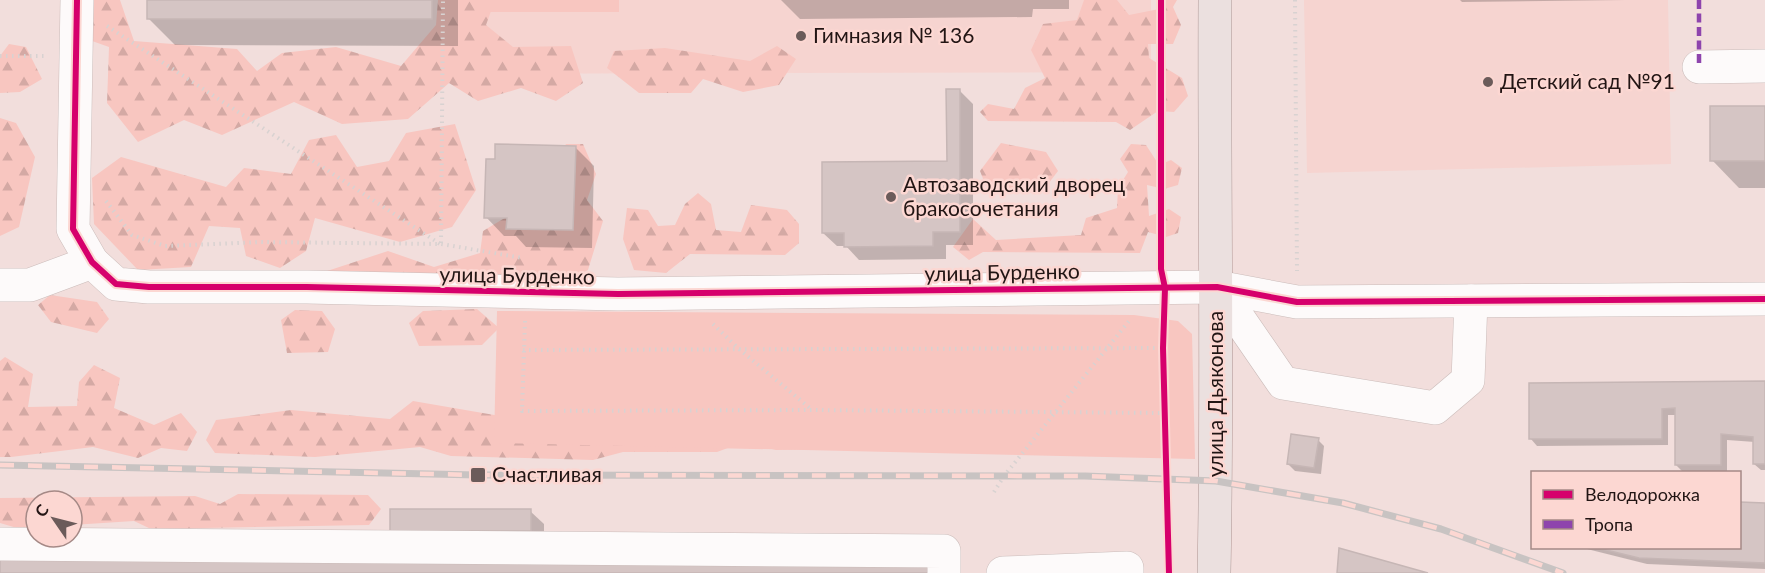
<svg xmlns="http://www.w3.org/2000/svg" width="1765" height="573" font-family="Lato,sans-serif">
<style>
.built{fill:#f6d4d0}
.forest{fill:url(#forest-firs)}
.park{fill:#f8c6c0}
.shadow{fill:#0003}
.building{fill:#d5c5c4;stroke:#c6b6b5;stroke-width:1.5}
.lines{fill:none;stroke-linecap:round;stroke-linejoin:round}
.minor-casing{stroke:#cbbcba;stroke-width:34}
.major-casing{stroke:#af9694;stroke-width:34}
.path{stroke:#d8d2d1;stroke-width:4;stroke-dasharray:1.5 4.5;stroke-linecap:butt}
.minor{stroke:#fdfafa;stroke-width:33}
.major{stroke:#ebe0df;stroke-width:33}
.rail-casing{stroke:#c8c3c2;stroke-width:7}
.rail{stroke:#fcd7d2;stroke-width:4.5;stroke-dasharray:14;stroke-linecap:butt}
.quiet{stroke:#8e44ad;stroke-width:4.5;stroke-dasharray:9 4.5;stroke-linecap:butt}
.cycleway-casing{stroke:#fcd7d2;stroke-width:10}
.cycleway{stroke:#d6006c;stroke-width:6}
.poi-dot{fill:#6b5b5a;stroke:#fcd7d2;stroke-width:2}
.labels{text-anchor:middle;stroke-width:5;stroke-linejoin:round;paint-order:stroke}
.poi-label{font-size:21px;fill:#221514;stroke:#fcd7d2;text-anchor:start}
.street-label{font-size:21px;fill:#221514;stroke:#fcd7d2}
</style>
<defs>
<pattern id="forest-firs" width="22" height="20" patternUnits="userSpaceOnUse" patternTransform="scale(1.5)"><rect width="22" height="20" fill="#f8c6c0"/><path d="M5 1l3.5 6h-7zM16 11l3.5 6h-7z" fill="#d4a9a4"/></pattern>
</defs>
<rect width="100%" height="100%" fill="#f2dedc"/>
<!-- built -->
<g class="built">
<path d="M450,0H1151V72L450,74Z"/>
<path d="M1304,0H1668L1671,164L1307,173Z"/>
</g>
<!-- forest -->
<g class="forest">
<path d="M83,0H120L134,41L237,49L257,71L282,53L336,47L401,66L436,25L438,0H495L486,25L513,47L571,46L583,83L556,101L521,88L478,101L449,83L408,119L342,124L294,102L222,135L184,120L138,142L107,103L109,47L78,36Z"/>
<path d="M1084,0H1117L1129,15L1164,8L1161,0H1177L1173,7L1181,25L1173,44H1148L1149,58L1182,78L1188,96L1174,112L1158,111L1130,130L1116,122L988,121L980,112L988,104L1014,109L1025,88L1045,78L1031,50L1043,24L1077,20Z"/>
<path d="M9,44L26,47L42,79L20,92L0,93V56Z"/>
<path d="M777,46L796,59L779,85L743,92L703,79L691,93H639L607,68L614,51L665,48L750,61Z"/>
<path d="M0,118L16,123L35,157L19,227L0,236Z"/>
<path d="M455,124L476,190L452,227L400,242L315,218L306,251L280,268L246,256L240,228L209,226L191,267L138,270L94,224L92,178L121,157L226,187L244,168L291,174L309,140L336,135L357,167L389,161L406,133Z"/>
<path d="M1001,143L1046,152L1058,171L1042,192L989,194L980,171Z"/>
<path d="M566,144H583L596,174L587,200L603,221L588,270L556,288L318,274L388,251L434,267L480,253L483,231L508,216L552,168Z"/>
<path d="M1131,144L1146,145L1159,165L1171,160L1182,168L1178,185L1164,189L1147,185L1149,216L1169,209L1181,217L1178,233L1166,237L1148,232L1140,253L983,252L969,260L953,247L973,219L996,240L1081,235L1086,218L1117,208L1118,188L1128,172L1120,159Z"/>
<path d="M698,193L711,204L716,230L741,232L751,205L787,210L799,224V243L785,255L690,254L666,273L634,270L623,239L627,208L648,210L658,226L675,225L685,204Z"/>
<path d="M50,295L97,302L109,319L97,333L51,322L38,305Z"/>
<path d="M477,309L499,328L482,345L419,346L409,323L423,311Z"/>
<path d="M295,310L322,311L335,329L328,352L287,353L281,320Z"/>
<path d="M5,357L33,374L28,407L77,406L79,382L94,365L120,378L114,408L154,425L181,413L197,432L187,451L161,448L138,458L93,447L11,457H0V361Z"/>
<path d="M413,401L506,417L1015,446L776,450L744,442L717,452H623L593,460L451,456L420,447L315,457L215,453L206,440L216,420L291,410L390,419Z"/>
<path d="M238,494L368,495L381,509L369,525L151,529L134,521L72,525V501H36V527L17,528L0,523V498L195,496L220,504Z"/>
</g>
<!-- park -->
<g class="park">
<rect x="488" y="0" width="131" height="12"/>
<path d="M497,311L1134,315L1178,321L1192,334L1195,459L494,443Z"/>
</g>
<!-- shadow -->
<g class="shadow">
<path d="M148,0H458V46L175,45L148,18Z"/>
<path d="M781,0H1069V9H1033L1032,17L800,19Z"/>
<path d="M1460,0H1626L1462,2Z"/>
<path d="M960,91L973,104V245H946V259L859,260L846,246H837L823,233L949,163Z"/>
<path d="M1765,108V188H1739L1712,160Z"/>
<path d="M575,147L594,166L592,248L526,247L516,236H504L486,217Z"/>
<path d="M1765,383V470H1761L1754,464L1755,442L1727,440V471L1683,472L1676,465V415H1668V445L1537,446L1531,439Z"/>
<path d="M1318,440L1324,446L1321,474L1295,471L1288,464Z"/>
<path d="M1740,503L1765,504V569L1647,564L1583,548H1740Z"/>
<path d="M530,511L544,524V543H405Z"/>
</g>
<!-- building -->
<g class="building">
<rect x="147" y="0" width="285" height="19"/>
<path d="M946,89H960V232H933V246L844,247V233H822V162L947,161Z"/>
<rect x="1710" y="106" width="55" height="55"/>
<path d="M495,144L576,146L573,230L506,229L507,218H484L486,159H495Z"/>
<path d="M1765,381V464H1753V437L1721,434V465H1675V408L1662,409V439H1529V383Z"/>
<path d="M1291,434L1319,438L1314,468L1287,464Z"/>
<path d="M1740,502L1765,503V563L1639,558L1598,548H1740Z"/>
<rect x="390" y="509" width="141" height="22"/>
<path d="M1339,548L1428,573H1337Z"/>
<path d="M0,559L935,561V573H0Z"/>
</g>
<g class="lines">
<!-- minor casing -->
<g class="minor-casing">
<g id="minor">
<path d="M77,0L73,229L92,262L116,284L149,287H307L618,294L1217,287L1297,302L1765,299"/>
<path d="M1699,67L1765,66"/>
<path d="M0,285H30L92,262"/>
<path d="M1217,287L1283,383L1435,408L1468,380L1471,301"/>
<path d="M0,544L944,551V573"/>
<path d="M1003,573L1127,568V573"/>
</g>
</g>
<!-- major casing -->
<g class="major-casing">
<path id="major" d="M1214,573C1218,382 1214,191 1215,0"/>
</g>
<!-- path -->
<g class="path">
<path d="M1295,0L1297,271"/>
<path d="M107,26L440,244"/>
<path d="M0,56H46"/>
<path d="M106,201L132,235L165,246L260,242L441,244L523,258"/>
<path d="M441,243L443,0"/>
<path d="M525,321L522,411L812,410L1164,413"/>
<path d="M713,324L739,349L811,409"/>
<path d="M523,350L1163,348"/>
<path d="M994,492L1004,476L1129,321"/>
</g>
<!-- minor -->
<use href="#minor" class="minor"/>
<!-- major -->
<use href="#major" class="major"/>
<!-- rail casing -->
<g class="rail-casing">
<path id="rail" d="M0,465L478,475L1085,476L1216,481L1343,503L1441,529L1563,573"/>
</g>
<!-- rail -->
<use href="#rail" class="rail"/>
<!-- quiet -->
<path class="quiet" d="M1699,0V67"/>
<!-- cycleway casing -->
<g class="cycleway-casing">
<g id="cycleway">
<path d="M77,0L73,229L92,262L116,284L149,287H307L618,294L1217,287L1297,302L1765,299"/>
<path d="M1161,0V269L1165,288L1163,348L1169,573"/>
</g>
</g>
<!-- cycleway -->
<use href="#cycleway" class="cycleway"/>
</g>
<!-- markers -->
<g class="poi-dot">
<circle cx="801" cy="36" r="6"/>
<circle cx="1488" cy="82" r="6"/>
<circle cx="891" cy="197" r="6"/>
<rect x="470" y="467" width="16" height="16" rx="3"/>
</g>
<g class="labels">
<!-- poi labels -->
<g class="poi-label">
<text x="813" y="43">Гимназия № 136</text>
<text x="1500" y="89">Детский сад №91</text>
<text x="903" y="192">Автозаводский дворец<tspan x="903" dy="24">бракосочетания</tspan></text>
<text x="492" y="482">Счастливая</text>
</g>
<!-- street labels -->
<g class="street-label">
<text transform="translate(1002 273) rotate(-1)" y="7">улица Бурденко</text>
<text transform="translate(517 276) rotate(1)" y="7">улица Бурденко</text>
<text transform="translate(1216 394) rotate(-90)" y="7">улица Дьяконова</text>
</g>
</g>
<!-- legend -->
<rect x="1531" y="471" width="210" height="78" fill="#fcd7d2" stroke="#a58986" stroke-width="1.5"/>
<rect x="1543" y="490" width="30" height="9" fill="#d6006c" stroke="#a58986" stroke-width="1.5"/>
<text x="1585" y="501" font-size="18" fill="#221514">Велодорожка</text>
<rect x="1543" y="520" width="30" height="9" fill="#8e44ad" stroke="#a58986" stroke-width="1.5"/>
<text x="1585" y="531" font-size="18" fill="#221514">Тропа</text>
<!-- north arrow -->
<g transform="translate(54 519) rotate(305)"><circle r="28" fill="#fcd7d2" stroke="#a58986" stroke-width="1.5"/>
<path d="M0-4.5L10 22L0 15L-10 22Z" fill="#6b5b5a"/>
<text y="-9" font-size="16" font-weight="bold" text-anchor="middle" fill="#221514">С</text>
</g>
</svg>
